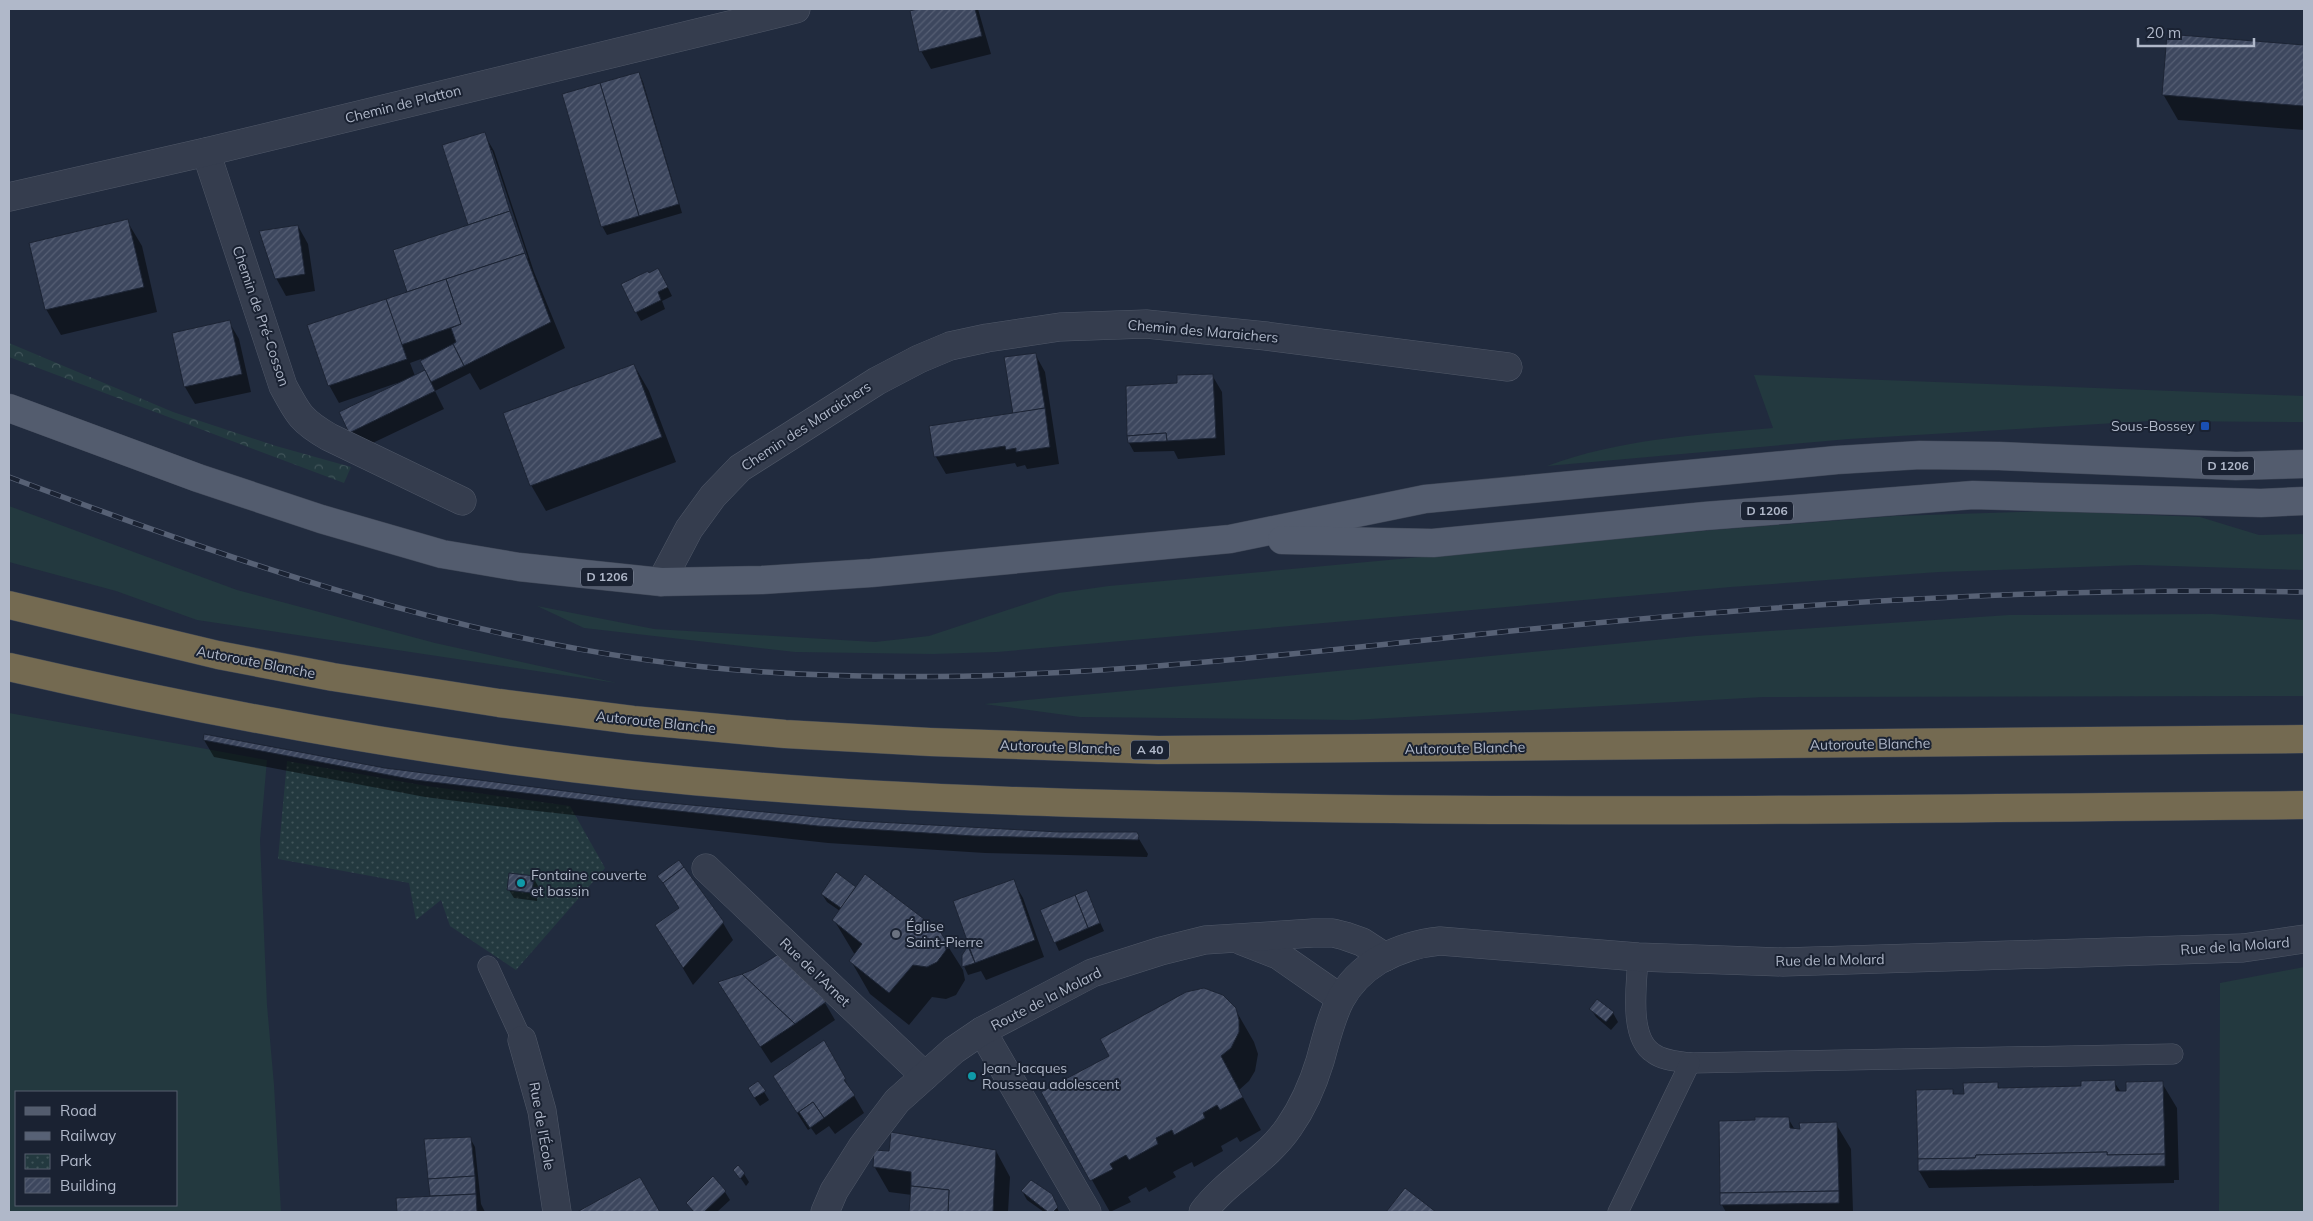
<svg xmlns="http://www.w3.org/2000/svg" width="2313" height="1221" font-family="Mulish,sans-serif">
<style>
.grass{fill:#23393f;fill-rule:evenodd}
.forest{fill:url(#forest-crowns)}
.park{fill:url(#park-dots)}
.shadow{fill:#0007;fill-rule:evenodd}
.building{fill:url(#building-hatch);stroke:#1c2434}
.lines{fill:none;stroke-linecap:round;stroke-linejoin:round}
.service-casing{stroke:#505868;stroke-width:21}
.minor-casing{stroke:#505868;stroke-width:29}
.tertiary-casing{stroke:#505868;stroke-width:29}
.primary-casing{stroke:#3e4656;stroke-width:29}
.motorway-casing{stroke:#3d4555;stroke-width:29}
.service{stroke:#353d4e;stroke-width:20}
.minor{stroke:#353d4e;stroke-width:28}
.tertiary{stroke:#353d4e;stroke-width:28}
.primary{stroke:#535c6e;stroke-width:28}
.motorway{stroke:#746a51;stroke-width:28}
.rail-casing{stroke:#576175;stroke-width:5.5}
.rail{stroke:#1a2232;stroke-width:4;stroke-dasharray:11;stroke-linecap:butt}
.transit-dot{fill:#1a4fb4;stroke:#1a2232;stroke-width:2}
.culture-dot{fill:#0f9aa8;stroke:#1a2232;stroke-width:2}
.worship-dot{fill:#6b7280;stroke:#1a2232;stroke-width:2}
.labels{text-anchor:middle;stroke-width:4;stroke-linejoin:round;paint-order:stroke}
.shield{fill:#1a2232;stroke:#838b9c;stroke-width:1}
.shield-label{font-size:12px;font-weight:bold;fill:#b0b8c9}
.street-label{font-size:14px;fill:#b0b8c9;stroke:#1a2232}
.poi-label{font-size:14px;fill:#b0b8c9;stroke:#1a2232;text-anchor:start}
</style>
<defs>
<pattern id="forest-crowns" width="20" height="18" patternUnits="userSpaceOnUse" patternTransform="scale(1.25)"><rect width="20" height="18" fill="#23393f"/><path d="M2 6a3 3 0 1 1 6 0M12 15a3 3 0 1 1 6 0" fill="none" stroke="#405459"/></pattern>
<pattern id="park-dots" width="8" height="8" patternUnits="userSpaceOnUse" patternTransform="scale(1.25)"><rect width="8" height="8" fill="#23393f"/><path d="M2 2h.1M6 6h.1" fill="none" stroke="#405459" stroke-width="1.8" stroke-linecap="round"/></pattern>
<pattern id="building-hatch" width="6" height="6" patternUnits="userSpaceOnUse" patternTransform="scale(1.25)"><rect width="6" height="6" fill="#3d475e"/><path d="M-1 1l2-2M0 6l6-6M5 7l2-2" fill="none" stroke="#565f74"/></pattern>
</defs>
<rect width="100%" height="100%" fill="#212b3e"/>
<!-- grass -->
<g class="grass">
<path d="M1754,375L2304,396V422L2149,421L1849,439L1547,466C1619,439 1697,435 1773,428Z"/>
<path d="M9,506L237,590L435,643L617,683L197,620L116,591L9,562Z"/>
<path d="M2050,511L2200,517L2259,535L2304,534V570L2138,565L1939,572L1731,587L997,652L933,654L795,652L584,628L537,606L654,629L875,642L929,636L1059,593L1109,586L1713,530L1895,516Z"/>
<path d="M2212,614L2304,620V696L1764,697L1353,720L1080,717L984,704L1214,683L1696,636L2009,615Z"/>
<path d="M9,713L267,760L260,840L267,1005L274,1085L281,1212H9ZM176,1092V1205H16V1092Z"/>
<path d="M2304,967V1212H2219L2220,983Z"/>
</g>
<!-- forest -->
<path class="forest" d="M9,343L173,412L276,446L351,467L344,483L9,357Z"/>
<!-- park -->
<path class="park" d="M287,761L427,786L570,806L605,868L516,970L450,926L441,900L416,920L409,883L278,859Z"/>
<!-- shadow -->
<g class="shadow">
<path d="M923,9H978L991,54L931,69L921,51L911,12Z"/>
<path d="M2168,35L2304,46V130L2178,120L2163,94Z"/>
<path d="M639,73L643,82L682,213L607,235L602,226Z"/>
<path d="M484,134L494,151L534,272L565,348L480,390L470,373L435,391L444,409L360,449L350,432L397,383L339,403L329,385L409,292L470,226L444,146ZM489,150H492L528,258L525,259ZM421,359L431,378L429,379L415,376L410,363Z"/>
<path d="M127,221L142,246L157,312L61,335L46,309Z"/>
<path d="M298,226L308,244L315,291L286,296L276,278Z"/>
<path d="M649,274L663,278L672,296L662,301L665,309L641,321L636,312Z"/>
<path d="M229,322L239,339L251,392L195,404L185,387L174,334Z"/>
<path d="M1035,354L1045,372L1059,464L1027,469L1025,465L1017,467L1015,463L946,474L936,457L1015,415Z"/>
<path d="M634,365L649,391L676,462L546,511L531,485Z"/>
<path d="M1212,375L1222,392L1225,455L1178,459L1174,451L1134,452L1129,443L1127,387L1178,384Z"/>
<path d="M204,740L385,769L628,800L860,822L1059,833L1136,834L1148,854L1147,857L985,853L828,843L519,809L425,797L214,757Z"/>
<path d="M684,869L723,923L733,940L693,985L667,942L680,909L659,876Z"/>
<path d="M533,877L538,886L537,901L514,898L509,890Z"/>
<path d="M1013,881L1023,898L1044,957L986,980L981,971L968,975L962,962L968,948L973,954Z"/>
<path d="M856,888L923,920L926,925L937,929L963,970L965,980L956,995L946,999L932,997L909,1025L870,994L851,961L855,955L834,920L840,911L827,902L822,894Z"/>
<path d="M1086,892L1104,931L1059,951L1055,942Z"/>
<path d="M781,954L825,1003L835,1020L771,1063L730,1000L755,970Z"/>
<path d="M1597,1001L1613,1013L1618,1022L1611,1030L1596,1017L1591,1009Z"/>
<path d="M1235,1009L1254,1042L1258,1054L1255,1071L1249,1081L1239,1090L1261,1130L1240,1142L1237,1137L1221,1146L1223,1151L1194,1167L1192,1162L1173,1172L1176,1177L1149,1192L1146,1187L1128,1197L1131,1202L1110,1212L1043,1093Z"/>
<path d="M823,1042L864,1113L835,1134L829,1126L816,1135L811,1128L808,1130L774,1077Z"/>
<path d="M758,1082L769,1100L760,1106L754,1097Z"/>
<path d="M2114,1082L2121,1092L2162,1083L2177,1108L2179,1180H2174V1183L1929,1188L1919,1171L1952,1090L1955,1095H1965L1997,1084L2000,1089L2083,1087Z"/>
<path d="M1788,1118L1795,1130L1836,1124L1851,1149L1853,1212H1726L1722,1205L1720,1122Z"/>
<path d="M470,1138L475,1147L481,1204L485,1212H398L397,1200L432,1198L425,1141Z"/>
<path d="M996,1151L1010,1177L1008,1212H911L912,1195L889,1192L874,1166Z"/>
<path d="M735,1170L744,1174L749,1182L746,1186Z"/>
<path d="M639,1178L659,1212H579Z"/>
<path d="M1022,1191L1054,1201L1059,1212H1044L1027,1200Z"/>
<path d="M725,1192L730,1200L717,1212H693L688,1203Z"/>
</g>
<!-- building -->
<g class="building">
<path d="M917,9H975L982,36L919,52L910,11Z"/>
<path d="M2167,34L2304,45V106L2162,95Z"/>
<path d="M639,72L679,204L639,216L600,83Z"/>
<path d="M600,83L639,216L601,227L562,94Z"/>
<path d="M485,132L510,211L468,225L442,145Z"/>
<path d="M510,211L525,253L407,292L393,250Z"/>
<path d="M128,219L144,287L45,310L29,243Z"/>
<path d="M298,225L305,274L275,279L259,231Z"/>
<path d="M525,253L551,322L464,366L453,344L456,342L451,328L461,324L446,279Z"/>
<path d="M658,268L668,287L658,292L661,300L635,313L621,284L648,271L649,273Z"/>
<path d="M446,279L461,324L401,345L386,299Z"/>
<path d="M386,299L407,359L328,386L307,325Z"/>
<path d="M230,320L242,374L184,387L172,333Z"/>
<path d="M453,344L464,366L431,382L420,361Z"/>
<path d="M1036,353L1045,408L1013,414L1004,357Z"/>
<path d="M634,364L662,437L530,486L503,413Z"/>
<path d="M425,370L435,391L349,433L339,412Z"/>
<path d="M1213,374L1216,438L1167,441L1166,433L1127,436L1126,386L1177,383V375Z"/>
<path d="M1045,408L1050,447L1016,452V448L1006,450L1005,446L934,457L929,426Z"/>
<path d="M1166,433L1167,441L1128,443L1127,436Z"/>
<path d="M204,734L385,768L628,799L860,821L1059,832H1137L1139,836L1138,840L974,836L818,826L659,809L415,780L203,740Z"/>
<path d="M679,860L684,867L663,883L657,876Z"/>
<path d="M684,867L724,922L683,968L655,925L679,908L663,883Z"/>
<path d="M836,872L856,887L841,908L821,894Z"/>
<path d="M509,873L534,876L532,893L507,890Z"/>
<path d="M865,874L924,919L922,922L938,928L946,941V950L937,962L927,967L913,965L889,993L849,961L862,944L832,920Z"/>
<path d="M1014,879L1035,940L975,963L953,901Z"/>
<path d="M1087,890L1100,923L1088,928L1075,895Z"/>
<path d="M1075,895L1088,928L1054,943L1040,910Z"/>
<path d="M968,946L975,963L962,967V955Z"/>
<path d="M782,952L826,1002L795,1024L742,974L754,969Z"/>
<path d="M742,974L795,1024L760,1047L718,982Z"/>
<path d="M1204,988L1223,995L1236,1008L1239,1020V1032L1231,1048L1221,1056L1243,1097L1220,1110L1217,1105L1203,1113L1205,1118L1174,1135L1172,1130L1156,1138L1158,1144L1129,1160L1126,1155L1110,1164L1113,1169L1090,1181L1041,1092L1109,1056L1100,1039L1186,992Z"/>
<path d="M1597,999L1614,1012L1606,1022L1589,1009Z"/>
<path d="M824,1040L846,1079L844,1080L855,1095L824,1118L813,1102L797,1113L773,1076Z"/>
<path d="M2115,1080L2116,1091H2126V1082L2163,1081L2165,1154L2107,1155V1152L1976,1155L1975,1158L1918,1159L1916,1090L1953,1089V1094H1964L1963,1083L1998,1082V1088L2081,1086V1081Z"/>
<path d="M758,1081L766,1091L754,1098L748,1088Z"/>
<path d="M813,1102L824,1118L810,1128L799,1112Z"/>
<path d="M1755,1117H1789L1790,1128L1800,1129L1799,1123L1837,1122L1839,1191L1720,1193L1719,1121L1755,1120Z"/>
<path d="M891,1132L996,1150L993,1212H948L949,1190L911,1186V1172L873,1167L874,1150L889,1151Z"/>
<path d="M471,1137L475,1176L428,1179L424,1139Z"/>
<path d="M2107,1152V1155L2165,1154V1166L1918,1171V1159L1975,1158L1976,1155Z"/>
<path d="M738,1165L745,1173L740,1179L733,1170Z"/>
<path d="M475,1176L476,1194L430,1196L428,1179Z"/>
<path d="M713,1176L726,1191L704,1212H694L686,1203Z"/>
<path d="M640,1177L660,1212H577Z"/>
<path d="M1031,1180L1052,1194L1058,1207L1053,1212H1048L1021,1191Z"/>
<path d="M911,1186L949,1190L948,1212H909Z"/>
<path d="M1405,1188L1436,1212H1386Z"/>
<path d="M1839,1191V1203L1720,1205V1193Z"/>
<path d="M476,1194L477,1212H397L396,1198Z"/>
</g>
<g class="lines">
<!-- service casing -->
<g class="service-casing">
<g id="service">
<path d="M1638,957C1637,983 1628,1037 1653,1053C1663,1061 1678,1061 1690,1063L2173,1054"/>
<path d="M488,966L522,1040"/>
<path d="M1618,1212L1690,1063"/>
</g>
</g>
<!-- minor casing -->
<g class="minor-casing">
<g id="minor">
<path d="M206,152L283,386C298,414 301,421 329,437L462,501"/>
<path d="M9,197L206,152L796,9"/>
<path d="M661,582L689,529L713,496L740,468L877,381L919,359L950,346L987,338L1060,327L1146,324L1266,336L1508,367"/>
<path d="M706,868L925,1076"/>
<path d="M982,1031L1087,1212"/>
<path d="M522,1040L542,1111L557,1212"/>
</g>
</g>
<!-- tertiary casing -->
<g class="tertiary-casing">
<g id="tertiary">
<path d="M1242,941L1278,955L1340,998"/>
<path d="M825,1212L834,1191L862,1147L897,1101L954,1050L982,1031L1092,973L1161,951L1205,940L1313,933H1333L1345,936L1362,942L1385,957"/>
<path d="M1203,1212C1228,1179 1266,1161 1289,1127C1303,1107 1313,1084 1320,1061C1332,1018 1337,986 1379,960C1399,949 1418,943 1440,941L1638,957L1783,962L2243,948L2304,939"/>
</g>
</g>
<!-- primary casing -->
<g class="primary-casing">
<g id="primary">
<path d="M9,408L198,478L321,519L442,554L519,567L661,582L762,580L871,573L1230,539L1425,499L1837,460L1920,455L1999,456L2236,466L2304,464"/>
<path d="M1282,540L1433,543L1705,516L1973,495L2261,503L2304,501"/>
</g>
</g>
<!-- motorway casing -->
<g class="motorway-casing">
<g id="motorway">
<path d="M9,605L218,655L333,677L499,703L633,720L785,734L930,742L1158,750L2304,739"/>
<path d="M9,667C253,723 502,767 752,786C921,800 1091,804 1261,807C1609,814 1957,808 2304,805"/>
</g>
</g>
<!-- service -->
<use href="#service" class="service"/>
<!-- minor -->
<use href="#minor" class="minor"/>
<!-- tertiary -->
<use href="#tertiary" class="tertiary"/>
<!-- primary -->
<use href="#primary" class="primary"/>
<!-- motorway -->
<use href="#motorway" class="motorway"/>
<!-- rail casing -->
<g class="rail-casing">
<path id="rail" d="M9,477C231,560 457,640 695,666C967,695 1240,659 1511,631C1775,605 2039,586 2304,592"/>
</g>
<!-- rail -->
<use href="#rail" class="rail"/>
</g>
<!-- markers -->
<rect class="transit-dot" x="2200" y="421" width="10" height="10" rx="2.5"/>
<g class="culture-dot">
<circle cx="521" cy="883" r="5"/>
<circle cx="972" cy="1076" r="5"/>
</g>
<circle class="worship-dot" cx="896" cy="934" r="5"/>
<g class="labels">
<!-- shield labels -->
<g class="shield">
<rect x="2202" y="456.5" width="52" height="19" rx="4"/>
<rect x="1741" y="501.5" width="52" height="19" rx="4"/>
<rect x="581" y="567.5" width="52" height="19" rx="4"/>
<rect x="1131" y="740.5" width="38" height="19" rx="4"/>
</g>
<g class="shield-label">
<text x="2228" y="470">D 1206</text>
<text x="1767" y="515">D 1206</text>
<text x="607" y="581">D 1206</text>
<text x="1150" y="754">A 40</text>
</g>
<!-- street labels -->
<g class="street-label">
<text transform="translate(403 104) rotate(-14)" y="5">Chemin de Platton</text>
<text transform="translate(261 316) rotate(71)" y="5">Chemin de Pré-Cosson</text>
<text transform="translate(1203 331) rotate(5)" y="5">Chemin des Maraichers</text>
<text transform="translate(806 426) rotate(-33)" y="5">Chemin des Maraichers</text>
<text transform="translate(256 662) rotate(11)" y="5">Autoroute Blanche</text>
<text transform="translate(656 722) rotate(6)" y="5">Autoroute Blanche</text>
<text transform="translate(1870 744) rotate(-1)" y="5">Autoroute Blanche</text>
<text transform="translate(1060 747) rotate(2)" y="5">Autoroute Blanche</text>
<text transform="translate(1465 748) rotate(-1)" y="5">Autoroute Blanche</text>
<text transform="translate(2235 946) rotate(-4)" y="5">Rue de la Molard</text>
<text transform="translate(1830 960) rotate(-1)" y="5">Rue de la Molard</text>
<text transform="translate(815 972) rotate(44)" y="5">Rue de l'Arnet</text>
<text transform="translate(1046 999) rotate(-27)" y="5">Route de la Molard</text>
<text transform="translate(542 1126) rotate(80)" y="5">Rue de l'École</text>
</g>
<!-- poi labels -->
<g class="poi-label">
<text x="2195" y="431" text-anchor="end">Sous-Bossey</text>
<text x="531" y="880">Fontaine couverte<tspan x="531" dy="16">et bassin</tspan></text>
<text x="906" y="931">Église<tspan x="906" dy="16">Saint-Pierre</tspan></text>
<text x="982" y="1073">Jean-Jacques<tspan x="982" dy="16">Rousseau adolescent</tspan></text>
</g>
</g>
<!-- border -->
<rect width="2313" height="1221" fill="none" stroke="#b0b8c9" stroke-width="20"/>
<!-- legend -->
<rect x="15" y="1091" width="162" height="115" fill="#1a2232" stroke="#565e6e"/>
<rect x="25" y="1107" width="25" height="8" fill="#535c6e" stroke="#565e6e"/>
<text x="60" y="1116" font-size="15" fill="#b0b8c9">Road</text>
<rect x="25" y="1132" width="25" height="8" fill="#576175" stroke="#565e6e"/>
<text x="60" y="1141" font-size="15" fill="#b0b8c9">Railway</text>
<rect x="25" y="1154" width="25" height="15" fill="url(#park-dots)" stroke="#565e6e"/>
<text x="60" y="1166" font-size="15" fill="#b0b8c9">Park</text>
<rect x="25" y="1178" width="25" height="15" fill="url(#building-hatch)" stroke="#565e6e"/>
<text x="60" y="1191" font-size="15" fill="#b0b8c9">Building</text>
<!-- scale -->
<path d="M2138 38v8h116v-8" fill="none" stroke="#b0b8c9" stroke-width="2.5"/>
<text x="2146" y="38" font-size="15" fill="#b0b8c9" stroke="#1a2232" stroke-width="4" paint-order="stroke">20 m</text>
</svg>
